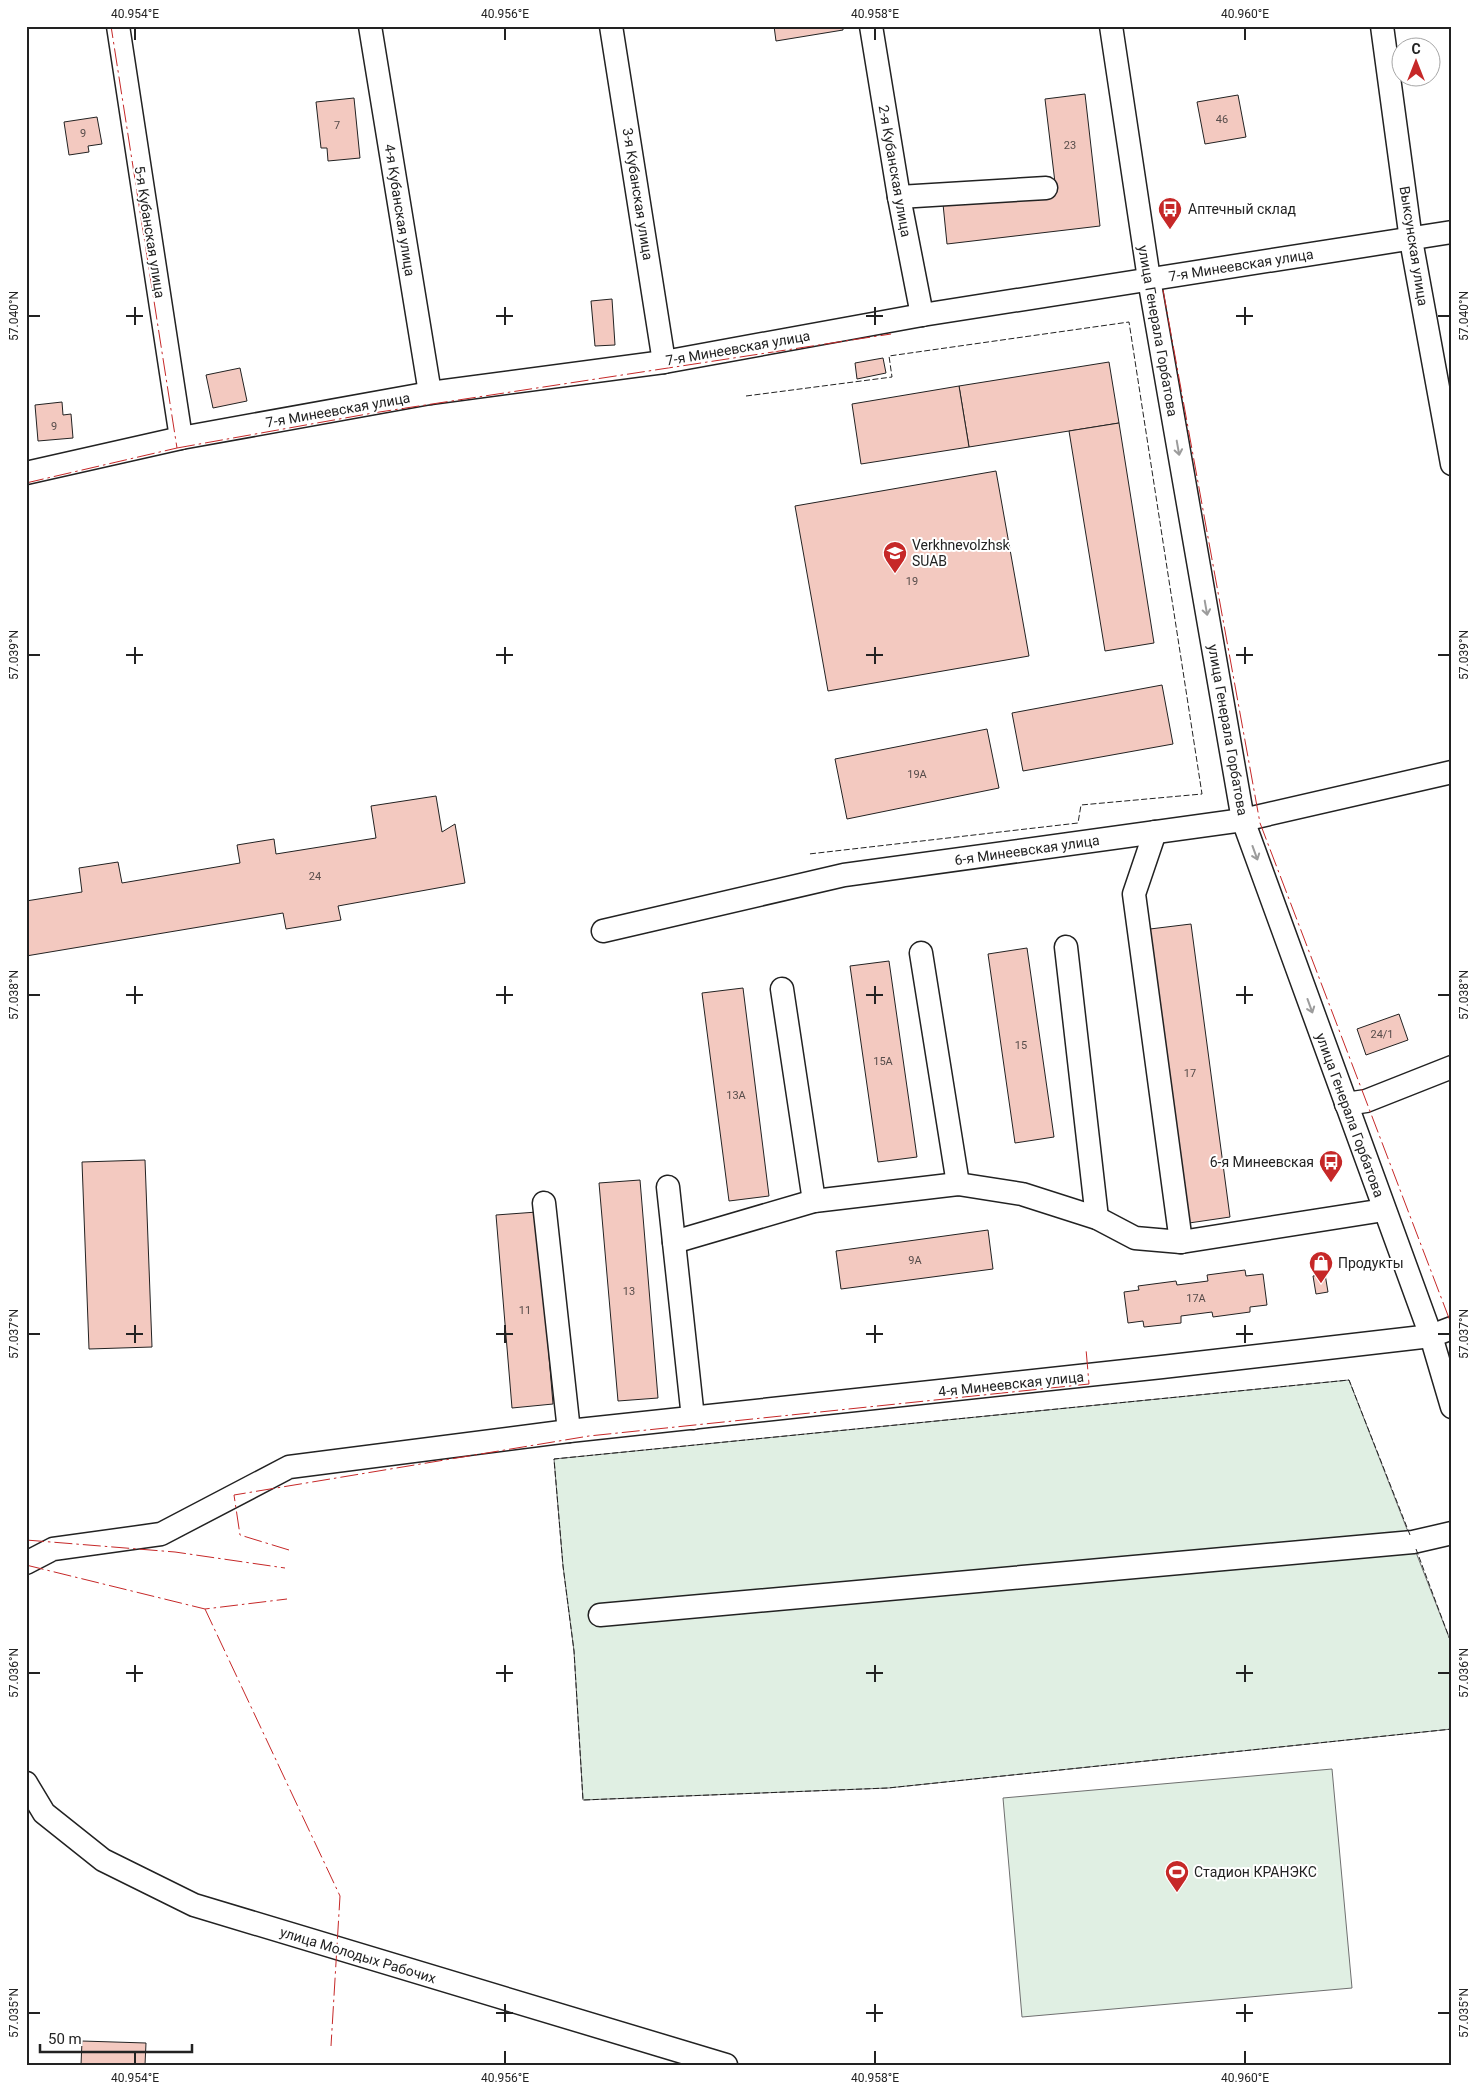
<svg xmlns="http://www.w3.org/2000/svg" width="1478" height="2091" font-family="Roboto,sans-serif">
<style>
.green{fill:#e0efe3;stroke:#6f6f6f}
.building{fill:#f3c9c0;stroke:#222}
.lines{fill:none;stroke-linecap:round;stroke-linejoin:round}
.minor-casing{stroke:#222;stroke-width:25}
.minor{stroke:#fff;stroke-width:22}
.fence{stroke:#222;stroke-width:1;stroke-dasharray:6 2.5;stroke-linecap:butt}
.power{stroke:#c62828;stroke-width:1;stroke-dasharray:18 4 2.5 4;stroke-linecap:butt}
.oneway{stroke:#9c9c9c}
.ticks{fill:none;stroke:#222;stroke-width:2}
.labels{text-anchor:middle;stroke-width:4;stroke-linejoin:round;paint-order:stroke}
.number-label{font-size:11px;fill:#564c4a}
.street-label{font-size:14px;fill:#222;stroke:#fff}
.poi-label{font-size:14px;fill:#222;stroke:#fff;text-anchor:start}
.neatline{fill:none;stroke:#222;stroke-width:2}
.ticks-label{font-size:12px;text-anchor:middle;fill:#222}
</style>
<rect width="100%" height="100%" fill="#fff"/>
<!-- green -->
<g class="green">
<path d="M1349,1380L1452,1645V1729L888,1788L583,1800L574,1651L563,1566L554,1459Z"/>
<path d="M1332,1769L1352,1988L1022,2017L1003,1798Z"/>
</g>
<!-- building -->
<g class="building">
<path d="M774,26H843V30L776,41Z"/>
<path d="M1085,94L1100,226L947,244L943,204L1056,191L1045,99Z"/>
<path d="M1238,95L1246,137L1205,144L1197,102Z"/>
<path d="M354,98L360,158L328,161L327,148H321L316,102Z"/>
<path d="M97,117L102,144L88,146L89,152L69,155L64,122Z"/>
<path d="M612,299L615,345L595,346L591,301Z"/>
<path d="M883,358L886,373L857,379L855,363Z"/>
<path d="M1109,362L1119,423L969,447L959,386Z"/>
<path d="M240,368L247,401L213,408L206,375Z"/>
<path d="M959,386L969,447L861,464L852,404Z"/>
<path d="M62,402L63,415L71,414L73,438L38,441L35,405Z"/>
<path d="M1119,423L1154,643L1105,651L1069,431Z"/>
<path d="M996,471L1029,656L828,691L795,506Z"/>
<path d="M1162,685L1173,744L1023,771L1012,713Z"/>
<path d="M987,729L999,788L847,819L835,759Z"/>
<path d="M436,796L442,832L455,824L465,883L338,906L341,920L286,929L283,913L26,956V901L82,892L79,868L118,862L122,883L240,863L237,845L274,839L276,854L376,838L371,806Z"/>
<path d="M1191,924L1230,1217L1189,1223L1150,929Z"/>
<path d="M1027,948L1054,1137L1015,1143L988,954Z"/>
<path d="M889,961L917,1157L878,1162L850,966Z"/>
<path d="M743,988L769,1196L729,1201L702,993Z"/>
<path d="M1399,1014L1408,1040L1366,1055L1357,1029Z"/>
<path d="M145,1160L152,1347L89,1349L82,1162Z"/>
<path d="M640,1180L658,1398L618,1401L599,1183Z"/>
<path d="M537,1212L553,1404L512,1408L496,1215Z"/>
<path d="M988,1230L993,1269L841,1289L836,1251Z"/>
<path d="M1245,1270L1246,1276L1263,1274L1267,1305L1250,1307V1312L1213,1317L1212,1312L1181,1316V1323L1144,1327L1143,1321L1128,1323L1124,1292L1139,1290L1138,1286L1176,1281L1177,1285L1208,1281L1207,1275Z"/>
<path d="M1325,1274L1328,1292L1316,1294L1313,1276Z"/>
<path d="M82,2041L146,2043L145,2065H81Z"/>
</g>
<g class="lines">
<!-- minor casing -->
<g class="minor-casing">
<g id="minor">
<path d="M118,26L181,438"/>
<path d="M370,26L430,393"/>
<path d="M611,26L664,362"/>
<path d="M871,26L899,197L922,315"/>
<path d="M1111,26L1149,279L1243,820L1431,1336L1452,1407"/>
<path d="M1382,26L1411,240L1452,464"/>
<path d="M899,197L1046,188"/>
<path d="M26,473L181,438L430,393L664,362L922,315L1452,232"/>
<path d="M1155,832L1134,894L1181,1242"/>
<path d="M603,931L844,875L1243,820L1452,772"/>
<path d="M1066,947L1097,1218"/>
<path d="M921,953L958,1184"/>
<path d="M782,989L814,1201"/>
<path d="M1346,1104L1366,1101L1452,1067"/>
<path d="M668,1187L693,1418"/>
<path d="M544,1203L569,1431"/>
<path d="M674,1242L814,1201L958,1184L1022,1194L1097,1218L1135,1238L1181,1242L1384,1210"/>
<path d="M26,1563L53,1549L161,1534L289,1467L569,1431L1162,1367L1431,1336L1452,1328"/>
<path d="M600,1615L1413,1542L1452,1533"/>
<path d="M26,1783L44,1813L103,1860L194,1905L726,2065"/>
</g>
</g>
<!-- minor -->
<use href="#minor" class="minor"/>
<!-- fence -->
<g class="fence">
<path d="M746,396L892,377L889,356L1129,322L1202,794L1081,805L1078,823L809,854"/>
<path d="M1410,1535L1349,1380L554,1459L563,1566L574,1651L583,1800L888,1788L1452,1729"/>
<path d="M1416,1549L1452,1645"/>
</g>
<!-- power -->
<g class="power">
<path d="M1163,290L1260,823L1452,1326"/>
<path d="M177,448L373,413L891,334"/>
<path d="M26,483L177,448L111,26"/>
<path d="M26,1540L175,1552L285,1568"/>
<path d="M289,1550L240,1535L234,1495L589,1436L1089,1384L1086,1349"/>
<path d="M26,1565L205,1609L287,1599"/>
<path d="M205,1609L340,1896L331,2046"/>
</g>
</g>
<!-- one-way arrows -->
<defs><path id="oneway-shaft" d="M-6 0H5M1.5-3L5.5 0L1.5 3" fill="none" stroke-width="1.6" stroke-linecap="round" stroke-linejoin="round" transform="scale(1.25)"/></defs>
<g class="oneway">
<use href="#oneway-shaft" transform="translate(1178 448) rotate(80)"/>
<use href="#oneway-shaft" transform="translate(1206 608) rotate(80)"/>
<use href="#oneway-shaft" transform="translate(1255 853) rotate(70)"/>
<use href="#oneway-shaft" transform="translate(1310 1006) rotate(70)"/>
</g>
<!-- ticks -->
<path class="ticks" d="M135,28V40M505,28V40M875,28V40M1245,28V40M135,307V325M505,307V325M875,307V325M1245,307V325M28,316H40M126,316H143M496,316H513M866,316H883M1236,316H1253M1438,316H1450M135,647V664M505,647V664M875,647V664M1245,647V664M28,655H40M126,655H143M496,655H513M866,655H883M1236,655H1253M1438,655H1450M135,986V1004M505,986V1004M875,986V1004M1245,986V1004M28,995H40M126,995H143M496,995H513M866,995H883M1236,995H1253M1438,995H1450M135,1325V1343M505,1325V1343M875,1325V1343M1245,1325V1343M28,1334H40M126,1334H143M496,1334H513M866,1334H883M1236,1334H1253M1438,1334H1450M135,1665V1682M505,1665V1682M875,1665V1682M1245,1665V1682M28,1673H40M126,1673H143M496,1673H513M866,1673H883M1236,1673H1253M1438,1673H1450M505,2004V2022M875,2004V2022M1245,2004V2022M28,2013H40M496,2013H513M866,2013H883M1236,2013H1253M1438,2013H1450M135,2051V2064M505,2051V2064M875,2051V2064M1245,2051V2064"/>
<!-- icons -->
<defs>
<g id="bus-pin" transform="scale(1.25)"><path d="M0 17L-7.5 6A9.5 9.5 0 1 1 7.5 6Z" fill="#c62828" stroke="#fff"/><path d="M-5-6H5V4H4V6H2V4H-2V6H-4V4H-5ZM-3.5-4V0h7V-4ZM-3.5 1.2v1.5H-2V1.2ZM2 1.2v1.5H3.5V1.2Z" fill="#fff"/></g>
<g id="university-pin" transform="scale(1.25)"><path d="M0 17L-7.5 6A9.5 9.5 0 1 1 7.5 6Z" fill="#c62828" stroke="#fff"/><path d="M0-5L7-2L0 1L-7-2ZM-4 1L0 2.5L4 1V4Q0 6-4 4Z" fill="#fff"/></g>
<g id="shop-pin" transform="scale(1.25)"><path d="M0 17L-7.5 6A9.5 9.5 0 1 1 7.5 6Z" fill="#c62828" stroke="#fff"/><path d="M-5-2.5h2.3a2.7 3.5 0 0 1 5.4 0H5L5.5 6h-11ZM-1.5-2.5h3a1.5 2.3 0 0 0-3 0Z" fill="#fff"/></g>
<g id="stadium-pin" transform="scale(1.25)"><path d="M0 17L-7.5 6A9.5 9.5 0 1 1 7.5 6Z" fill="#c62828" stroke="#fff"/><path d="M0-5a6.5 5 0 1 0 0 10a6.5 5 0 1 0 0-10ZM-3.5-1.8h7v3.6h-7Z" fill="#fff"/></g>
</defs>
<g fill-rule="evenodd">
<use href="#bus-pin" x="1170" y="209"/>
<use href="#university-pin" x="895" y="553"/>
<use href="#bus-pin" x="1331" y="1162"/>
<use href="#shop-pin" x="1321" y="1263"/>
<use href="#stadium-pin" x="1177" y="1872"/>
</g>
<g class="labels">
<!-- number labels -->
<g class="number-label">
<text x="1222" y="123">46</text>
<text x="337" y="129">7</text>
<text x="83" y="137">9</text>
<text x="1070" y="149">23</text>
<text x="54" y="430">9</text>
<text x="912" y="585">19</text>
<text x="917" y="778">19А</text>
<text x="315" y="880">24</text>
<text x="1382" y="1038">24/1</text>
<text x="1021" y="1049">15</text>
<text x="883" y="1065">15А</text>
<text x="1190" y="1077">17</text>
<text x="736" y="1099">13А</text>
<text x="915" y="1264">9А</text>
<text x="629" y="1295">13</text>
<text x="1196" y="1302">17А</text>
<text x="525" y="1314">11</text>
</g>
<!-- street labels -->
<g class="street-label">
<text transform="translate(895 171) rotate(80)" y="5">2-я Кубанская улица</text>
<text transform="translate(638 194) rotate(81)" y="5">3-я Кубанская улица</text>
<text transform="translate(400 210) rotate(81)" y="5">4-я Кубанская улица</text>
<text transform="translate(150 232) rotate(81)" y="5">5-я Кубанская улица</text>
<text transform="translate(1414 246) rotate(81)" y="5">Выксунская улица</text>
<text transform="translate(1241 265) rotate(-9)" y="5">7-я Минеевская улица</text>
<text transform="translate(1158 331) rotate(80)" y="5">улица Генерала Горбатова</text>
<text transform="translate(738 348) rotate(-10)" y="5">7-я Минеевская улица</text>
<text transform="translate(338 410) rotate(-10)" y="5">7-я Минеевская улица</text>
<text transform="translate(1228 730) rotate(80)" y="5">улица Генерала Горбатова</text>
<text transform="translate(1027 850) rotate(-8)" y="5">6-я Минеевская улица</text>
<text transform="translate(1350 1115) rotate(70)" y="5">улица Генерала Горбатова</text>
<text transform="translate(1011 1384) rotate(-6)" y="5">4-я Минеевская улица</text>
<text transform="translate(358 1955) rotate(17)" y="5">улица Молодых Рабочих</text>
</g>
<!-- poi labels -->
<g class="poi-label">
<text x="1188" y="214">Аптечный склад</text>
<text x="912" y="550">Verkhnevolzhsk<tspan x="912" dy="16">SUAB</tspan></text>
<text x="1314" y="1167" text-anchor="end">6-я Минеевская</text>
<text x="1338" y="1268">Продукты</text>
<text x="1194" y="1877">Стадион КРАНЭКС</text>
</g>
</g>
<!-- border -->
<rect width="1478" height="2091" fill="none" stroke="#ffffff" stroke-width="55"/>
<!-- north arrow -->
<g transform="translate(1416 62)"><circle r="24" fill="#ffffff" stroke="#a7a7a7"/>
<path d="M0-4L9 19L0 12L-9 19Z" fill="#c62828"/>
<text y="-8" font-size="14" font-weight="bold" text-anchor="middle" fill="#222222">С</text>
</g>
<!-- scale -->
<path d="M40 2044v8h152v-8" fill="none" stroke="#222222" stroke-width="2.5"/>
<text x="48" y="2044" font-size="15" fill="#222222" stroke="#ffffff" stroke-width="4" paint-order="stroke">50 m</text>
<rect x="28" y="28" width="1422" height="2036" class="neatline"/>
<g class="ticks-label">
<text x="135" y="18">40.954°E</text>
<text x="505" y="18">40.956°E</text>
<text x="875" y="18">40.958°E</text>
<text x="1245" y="18">40.960°E</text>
<text transform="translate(14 316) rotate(-90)" y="4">57.040°N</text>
<text transform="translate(1464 316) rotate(-90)" y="4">57.040°N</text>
<text transform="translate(14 655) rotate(-90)" y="4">57.039°N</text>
<text transform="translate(1464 655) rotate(-90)" y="4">57.039°N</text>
<text transform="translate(14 995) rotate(-90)" y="4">57.038°N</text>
<text transform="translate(1464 995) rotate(-90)" y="4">57.038°N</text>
<text transform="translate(14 1334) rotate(-90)" y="4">57.037°N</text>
<text transform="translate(1464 1334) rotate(-90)" y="4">57.037°N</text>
<text transform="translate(14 1673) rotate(-90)" y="4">57.036°N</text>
<text transform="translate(1464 1673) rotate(-90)" y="4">57.036°N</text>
<text transform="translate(14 2013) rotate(-90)" y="4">57.035°N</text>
<text transform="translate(1464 2013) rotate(-90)" y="4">57.035°N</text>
<text x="135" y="2082">40.954°E</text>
<text x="505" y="2082">40.956°E</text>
<text x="875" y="2082">40.958°E</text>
<text x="1245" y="2082">40.960°E</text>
</g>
</svg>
